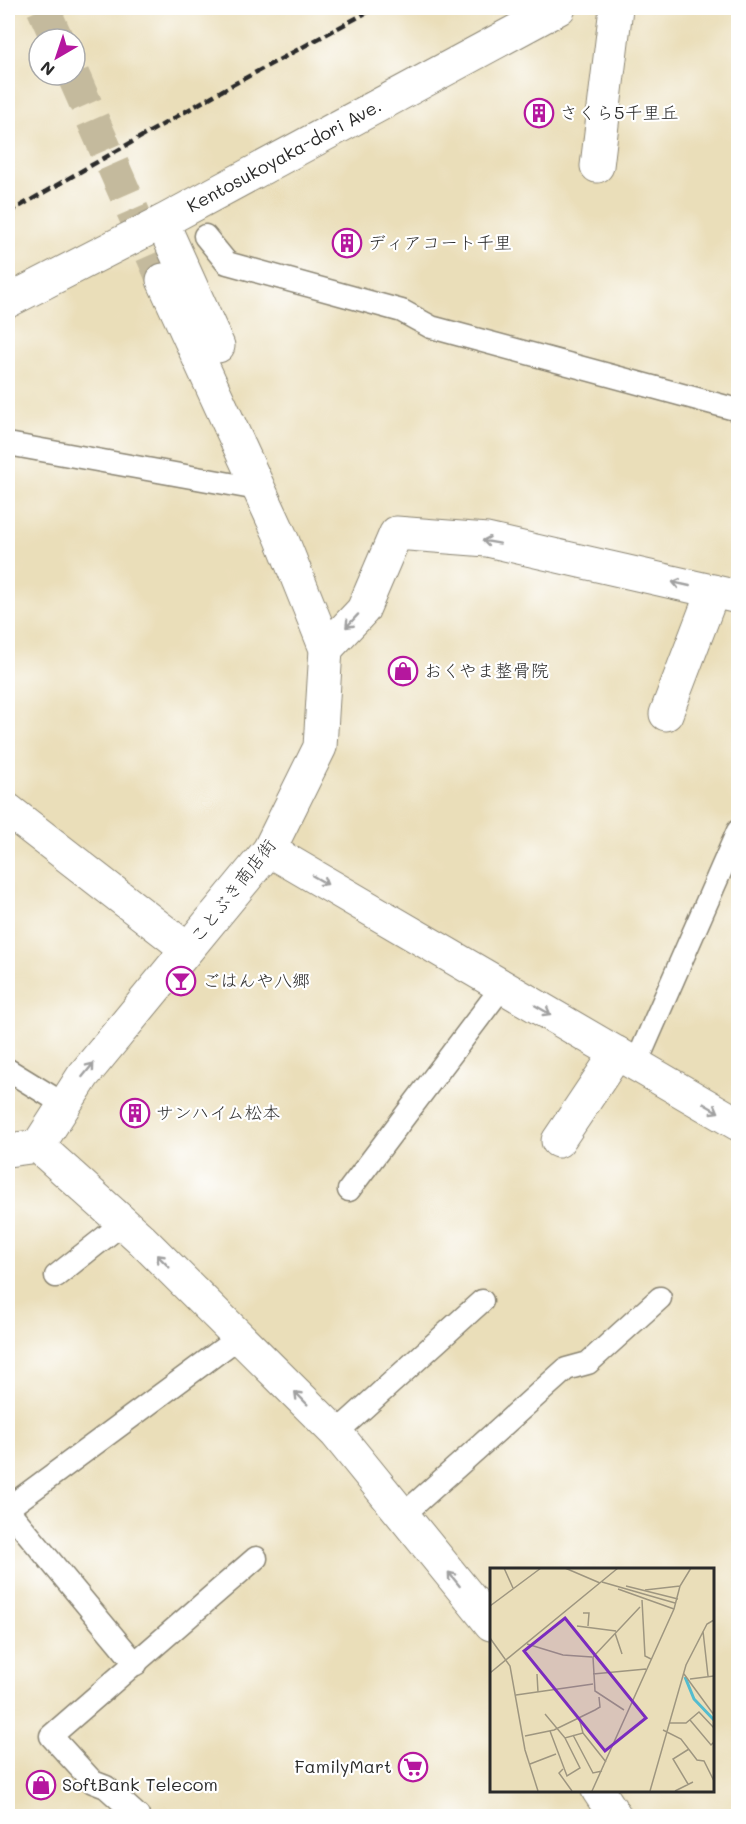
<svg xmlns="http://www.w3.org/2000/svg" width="746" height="1824" font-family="Mali,'Klee One',sans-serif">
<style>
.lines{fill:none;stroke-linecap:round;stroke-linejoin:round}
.minor-tunnel{stroke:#c4ba9d;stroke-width:33;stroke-dasharray:33 16;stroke-linecap:butt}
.service-casing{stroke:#8a8472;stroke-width:25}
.minor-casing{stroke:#8a8472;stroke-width:35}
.tertiary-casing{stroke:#8a8472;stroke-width:35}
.service{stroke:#fff;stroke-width:22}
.minor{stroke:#fff;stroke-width:33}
.tertiary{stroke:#fff;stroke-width:33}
.rail{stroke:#2b2b2b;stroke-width:4.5;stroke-dasharray:9 4.5;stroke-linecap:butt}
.oneway{stroke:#a0a0a0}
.labels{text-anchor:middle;stroke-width:4.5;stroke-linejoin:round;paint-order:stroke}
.poi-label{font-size:18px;fill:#2b2b2b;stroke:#fff;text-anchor:start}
.street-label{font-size:18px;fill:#2b2b2b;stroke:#fff}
.inset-river{fill:none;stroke:#53bccf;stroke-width:3}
.inset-road{fill:none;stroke:#9e9680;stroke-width:1.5}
.view{fill:#7b2cbf;fill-opacity:0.15;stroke:#7b2cbf;stroke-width:3}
.inset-edge{fill:none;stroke:#2b2b2b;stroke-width:3}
</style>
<rect width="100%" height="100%" fill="#fff"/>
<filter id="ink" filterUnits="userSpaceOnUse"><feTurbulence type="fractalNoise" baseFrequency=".0167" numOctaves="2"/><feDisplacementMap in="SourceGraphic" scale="12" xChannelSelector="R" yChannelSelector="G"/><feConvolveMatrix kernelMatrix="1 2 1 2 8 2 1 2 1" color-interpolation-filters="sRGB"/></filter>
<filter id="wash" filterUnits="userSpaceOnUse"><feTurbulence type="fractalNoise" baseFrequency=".008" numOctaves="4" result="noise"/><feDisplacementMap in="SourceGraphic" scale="24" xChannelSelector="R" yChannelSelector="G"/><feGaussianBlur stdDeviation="1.35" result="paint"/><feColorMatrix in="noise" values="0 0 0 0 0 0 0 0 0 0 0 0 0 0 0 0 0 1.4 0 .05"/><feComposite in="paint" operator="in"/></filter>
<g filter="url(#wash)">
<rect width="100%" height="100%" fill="#eadeb9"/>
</g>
<g filter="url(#ink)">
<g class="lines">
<!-- minor-tunnel -->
<g class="minor-tunnel">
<path d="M43,8L57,39"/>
<path d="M73,75L163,280"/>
</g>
<!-- service casing -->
<g class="service-casing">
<g id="service">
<path d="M205,236L227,263L402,311L431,327L738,410"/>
<path d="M8,444L258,489"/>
<path d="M636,1064L738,831"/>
<path d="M8,1070L65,1105"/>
<path d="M349,1190L502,987"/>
<path d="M56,1276L123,1223"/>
<path d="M336,1433L482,1301"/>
<path d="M8,1508L239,1337"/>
<path d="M8,1510L136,1664"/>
<path d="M403,1515L566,1369L588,1363L660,1298"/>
<path d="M138,1816L106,1787L93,1782L51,1736L256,1558"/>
</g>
</g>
<!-- minor casing -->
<g class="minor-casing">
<g id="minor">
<path d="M597,166L616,8"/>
<path d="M162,222L218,346"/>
<path d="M326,649L363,610L396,533L487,540L738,597"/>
<path d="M666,714L713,591"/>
<path d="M8,810L187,949"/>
<path d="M269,850L738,1124"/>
<path d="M558,1141L617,1053"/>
<path d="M38,1146L140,1238L336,1433L491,1624"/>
<path d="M8,1150L38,1146L83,1076L269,850L320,747L326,649L281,537L163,280"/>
<path d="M598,1790L615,1816"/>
</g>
</g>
<!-- tertiary casing -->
<g class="tertiary-casing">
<g id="tertiary">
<path id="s1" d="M8,301L162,222L559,8"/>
</g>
</g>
<!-- service -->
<use href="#service" class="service"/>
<!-- minor -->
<use href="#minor" class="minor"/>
<!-- tertiary -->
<use href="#tertiary" class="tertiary"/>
<!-- rail -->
<path class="rail" d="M8,213L223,90L375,8"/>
</g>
<!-- one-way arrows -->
<defs><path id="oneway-shaft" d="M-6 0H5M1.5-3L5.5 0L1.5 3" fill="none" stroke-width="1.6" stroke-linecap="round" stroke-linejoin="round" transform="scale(1.5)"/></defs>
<g class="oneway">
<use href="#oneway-shaft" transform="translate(491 542) rotate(-170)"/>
<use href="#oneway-shaft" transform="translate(681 584) rotate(-167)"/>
<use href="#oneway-shaft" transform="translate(352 621) rotate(133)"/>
<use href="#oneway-shaft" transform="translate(320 880) rotate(30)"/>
<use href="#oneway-shaft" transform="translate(543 1010) rotate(30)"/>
<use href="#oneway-shaft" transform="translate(88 1070) rotate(-51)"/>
<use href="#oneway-shaft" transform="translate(711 1108) rotate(30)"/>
<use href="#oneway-shaft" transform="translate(163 1261) rotate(-135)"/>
<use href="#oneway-shaft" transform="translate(301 1398) rotate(-135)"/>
<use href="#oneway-shaft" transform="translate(454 1579) rotate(-129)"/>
</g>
</g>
<!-- icons -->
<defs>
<g id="building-ring" transform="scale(1.5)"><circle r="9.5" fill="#fff" stroke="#b5179e" stroke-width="1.5"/><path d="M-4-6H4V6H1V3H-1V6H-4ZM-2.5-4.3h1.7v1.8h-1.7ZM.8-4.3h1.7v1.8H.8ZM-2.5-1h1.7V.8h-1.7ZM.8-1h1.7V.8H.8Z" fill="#b5179e"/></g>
<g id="shop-ring" transform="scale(1.5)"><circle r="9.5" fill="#fff" stroke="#b5179e" stroke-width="1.5"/><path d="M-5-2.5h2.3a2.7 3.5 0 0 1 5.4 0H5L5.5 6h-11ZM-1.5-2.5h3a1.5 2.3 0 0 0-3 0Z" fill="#b5179e"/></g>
<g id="bar-ring" transform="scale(1.5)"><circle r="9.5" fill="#fff" stroke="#b5179e" stroke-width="1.5"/><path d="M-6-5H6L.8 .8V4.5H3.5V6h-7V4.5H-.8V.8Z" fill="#b5179e"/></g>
<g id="supermarket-ring" transform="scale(1.5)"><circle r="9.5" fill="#fff" stroke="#b5179e" stroke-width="1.5"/><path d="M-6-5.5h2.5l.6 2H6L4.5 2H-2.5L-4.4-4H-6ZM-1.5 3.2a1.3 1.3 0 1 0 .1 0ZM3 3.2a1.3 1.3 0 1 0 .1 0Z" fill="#b5179e"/></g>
</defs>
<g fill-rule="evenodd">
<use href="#building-ring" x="539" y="113"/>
<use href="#building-ring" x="347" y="243"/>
<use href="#shop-ring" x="403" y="671"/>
<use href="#bar-ring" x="181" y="981"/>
<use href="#building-ring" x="135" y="1113"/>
<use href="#supermarket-ring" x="413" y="1767"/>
<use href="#shop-ring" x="41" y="1785"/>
</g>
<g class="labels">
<!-- poi labels -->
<g class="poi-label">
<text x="560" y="119">さくら5千里丘</text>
<text x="368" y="249">ディアコート千里</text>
<text x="424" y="677">おくやま整骨院</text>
<text x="202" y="987">ごはんや八郷</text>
<text x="156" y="1119">サンハイム松本</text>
<text x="392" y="1773" text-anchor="end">FamilyMart</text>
<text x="62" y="1791">SoftBank Telecom</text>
</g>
<!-- street labels -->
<g class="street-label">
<text dy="6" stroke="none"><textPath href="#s1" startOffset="312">Kentosukoyaka-dori Ave.</textPath></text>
<text transform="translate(233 891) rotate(-52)" y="6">ことぶき商店街</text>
</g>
</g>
<!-- overview -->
<g transform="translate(490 1568)">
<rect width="224" height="224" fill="#eadeb9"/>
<path class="inset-river" d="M195,109L204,131L224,152"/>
<path class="inset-road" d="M14,0L23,20M75,0L110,15M112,14L185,35M136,18L188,31M128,21L184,41M155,22L190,18M152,32L155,88L161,91M0,38L51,0M93,45H99L98,58M87,58L126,63M213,63L218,108M125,65L132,86M0,70L20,98L35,182L48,223M37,76L73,87L102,89M0,105L128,0M47,106L48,124M103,106L156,101M194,106L224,147M200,111L224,108M26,127L103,116M134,142L105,123L103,89L150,39M55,146L75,170L93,165L89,150M200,152L221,177L224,174M180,155H196L209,144L224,160M173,162L191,171L207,192L214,193L224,213M60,163L77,208L90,200L75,170M93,165L116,194M83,167L103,205L112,203M35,168L64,162L105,142L110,139L109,129M40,196L66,186M73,201L69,205L82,223M198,216L183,191L199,181M102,223L184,41L190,18L201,0M160,223L196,97L217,56L224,52M185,223L203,214"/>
<path class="view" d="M75,50L156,150L115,183L34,83Z"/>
<rect width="224" height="224" class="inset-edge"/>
</g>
<!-- margin -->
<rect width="746" height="1824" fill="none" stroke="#fff" stroke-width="30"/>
<!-- north arrow -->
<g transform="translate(57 57) rotate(219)"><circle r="28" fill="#ffffff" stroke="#aaaaaa" stroke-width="1.5"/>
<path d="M0-4.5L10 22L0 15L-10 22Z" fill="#b5179e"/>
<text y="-9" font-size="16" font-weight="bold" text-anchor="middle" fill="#2b2b2b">N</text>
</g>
</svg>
